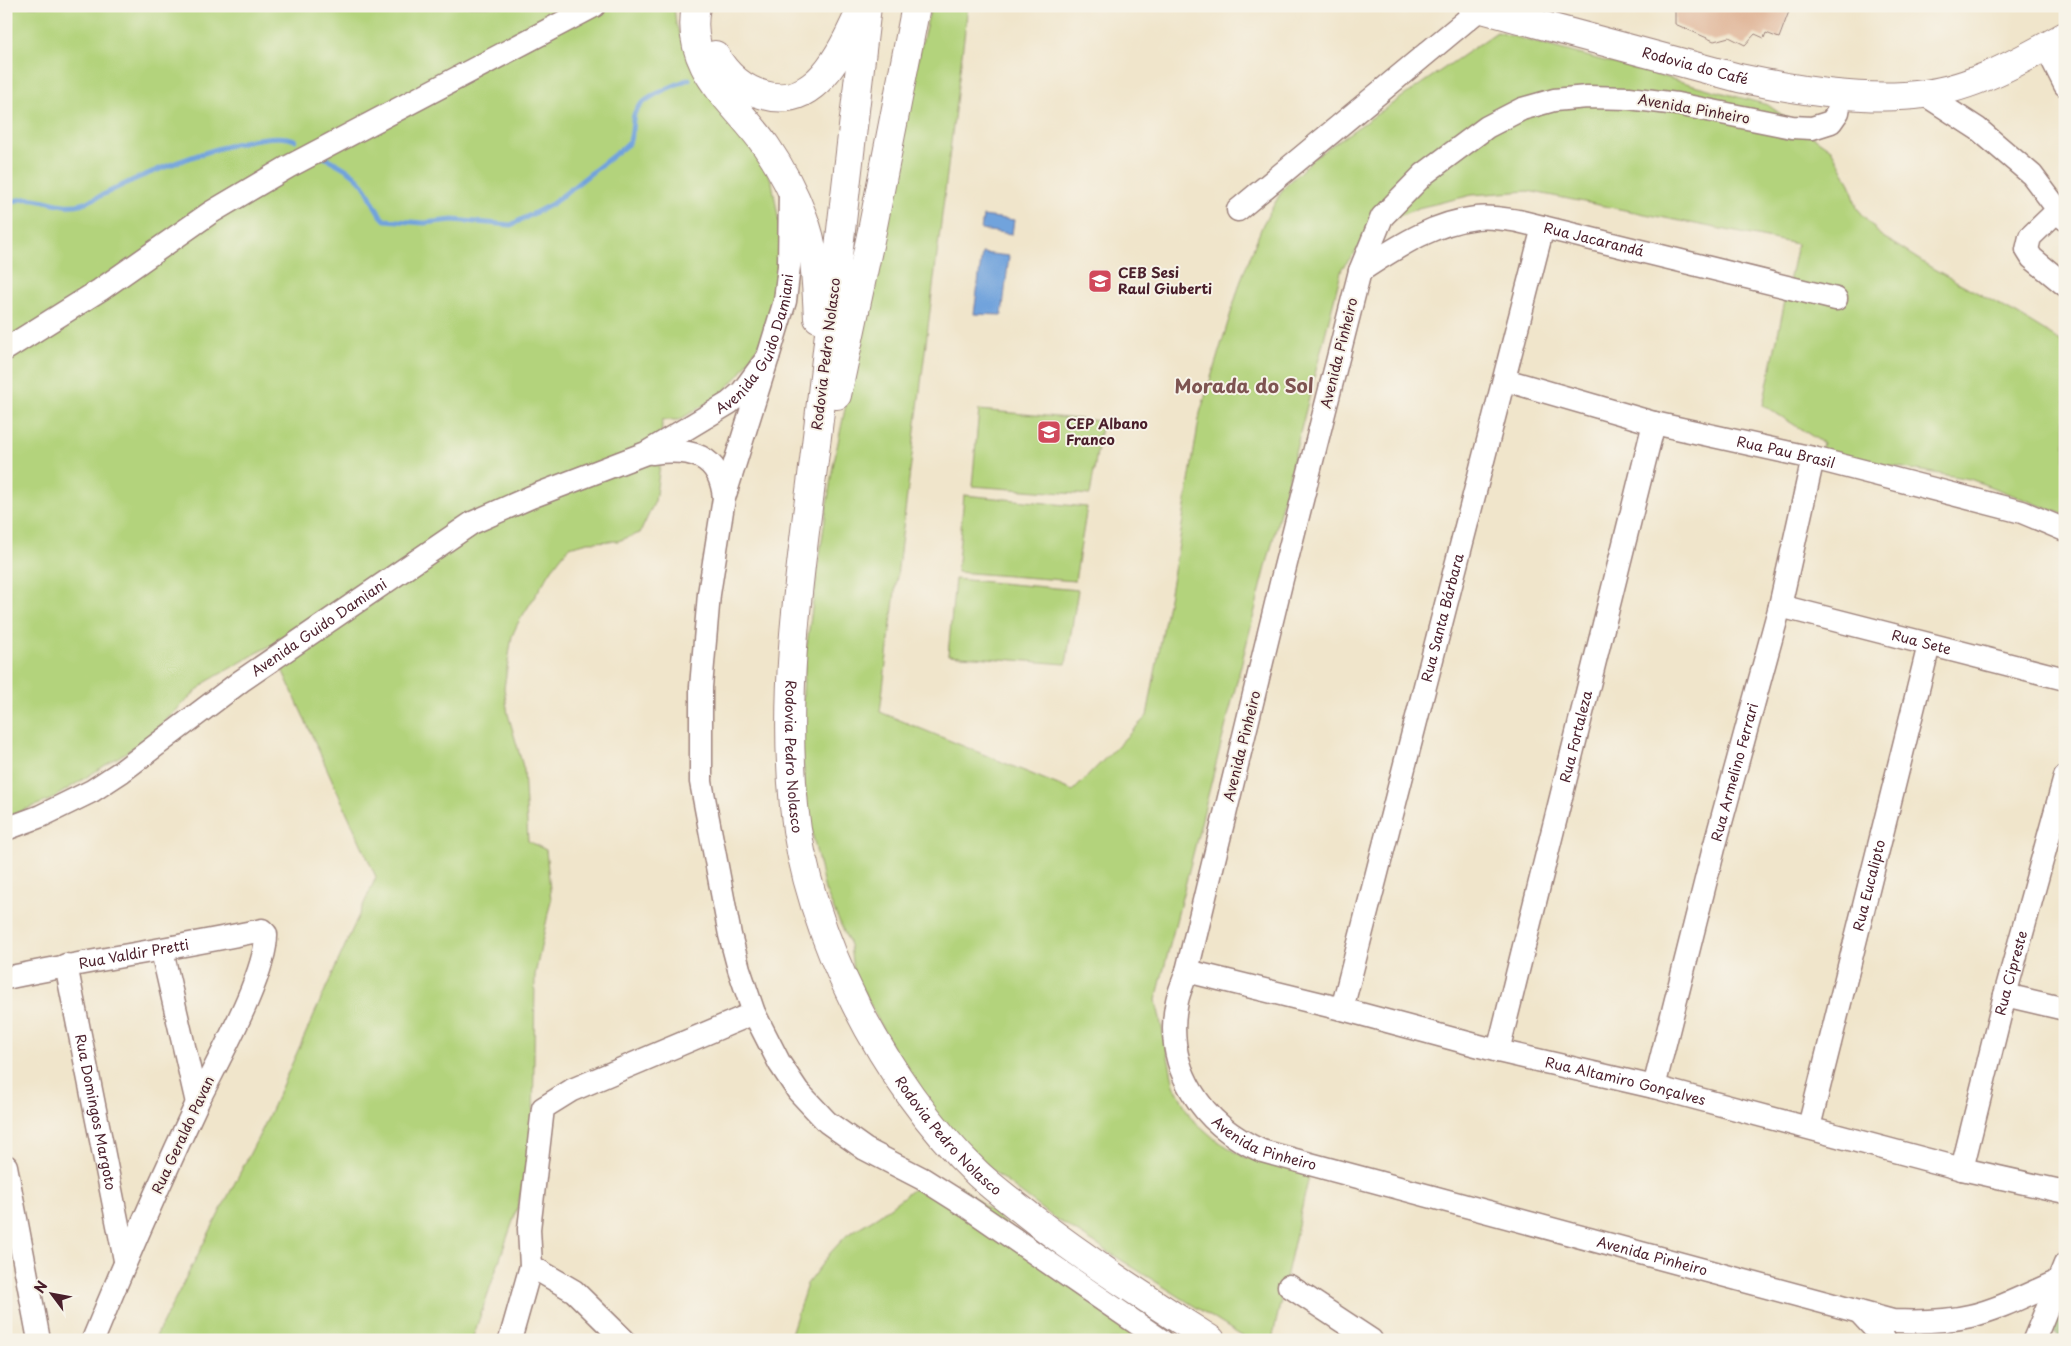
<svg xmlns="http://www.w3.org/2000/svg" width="2071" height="1346" font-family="'Playpen Sans',sans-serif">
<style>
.green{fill:#b3d37b;stroke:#7e7953}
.forest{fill:#8eb56b;stroke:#6c6a4b}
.water{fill:#71a3dc;stroke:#5e6184}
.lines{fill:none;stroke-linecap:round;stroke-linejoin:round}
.stream{stroke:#71a3dc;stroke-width:5}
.building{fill:#e0b598}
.minor-casing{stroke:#9d827b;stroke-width:25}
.major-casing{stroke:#9d827b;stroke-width:30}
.highway-casing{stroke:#9d827b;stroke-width:30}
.minor{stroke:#fff;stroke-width:22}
.major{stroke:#fff;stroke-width:28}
.highway{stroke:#fff;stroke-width:28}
.labels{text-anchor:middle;stroke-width:4;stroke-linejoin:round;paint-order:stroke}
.street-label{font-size:14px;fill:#4a1f2b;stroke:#f7f3e8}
.poi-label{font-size:14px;font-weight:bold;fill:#4a1f2b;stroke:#f7f3e8;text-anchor:start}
.district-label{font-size:19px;font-weight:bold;fill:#7e5451;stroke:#f7f3e8}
</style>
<rect width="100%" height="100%" fill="#f7f3e8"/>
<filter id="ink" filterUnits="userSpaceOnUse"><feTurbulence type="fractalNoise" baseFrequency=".02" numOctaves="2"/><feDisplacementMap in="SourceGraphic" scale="10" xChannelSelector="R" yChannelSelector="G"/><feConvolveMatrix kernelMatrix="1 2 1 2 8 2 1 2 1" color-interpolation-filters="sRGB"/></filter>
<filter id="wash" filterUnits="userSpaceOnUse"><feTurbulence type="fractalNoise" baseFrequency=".0096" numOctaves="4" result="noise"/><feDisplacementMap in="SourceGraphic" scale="20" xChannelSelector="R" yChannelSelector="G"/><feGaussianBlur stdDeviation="1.12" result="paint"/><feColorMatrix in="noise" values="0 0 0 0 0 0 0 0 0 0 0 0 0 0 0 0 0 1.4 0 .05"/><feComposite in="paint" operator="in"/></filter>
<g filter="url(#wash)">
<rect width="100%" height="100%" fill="#f0e5cb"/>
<!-- green -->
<g class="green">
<path d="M6,6H674L676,24L691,63L754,145L772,182L782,240L772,317L760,343L740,374L719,396L679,420H662L661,459L655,501L640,533L618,541L588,542L569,547L552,569L518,623L512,636L504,688L508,714L524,770L528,841L546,850L551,900L535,975L533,1139L517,1209L472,1340H154L263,1128L376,877L271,645L206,682L144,741L50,800L6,817Z"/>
<path d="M931,6H968L880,712L1073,791L1147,716L1179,544L1200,413L1242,277L1263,224L1283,189L1316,156L1497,32L1768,105L1831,149L1850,183L1857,208L1880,235L1932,268L2018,315L2065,344V515L1970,479L1820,454L1823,443L1763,405L1797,244L1528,191L1472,195L1418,208L1399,216L1363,243L1342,268L1156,1000L1174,1085L1191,1118L1216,1140L1244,1157L1310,1172L1272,1340H1248L1053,1217L1000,1177L918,1098L853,971L850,945L825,890L806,805L801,727L805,657L832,471L919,55Z"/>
<path d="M979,410L1102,421L1090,495L972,486Z"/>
<path d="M964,495L1087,507L1075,581L957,572Z"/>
<path d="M955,579L1078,590L1066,664L948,655Z"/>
<path d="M924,1181L929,1187H962L1021,1237L1174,1340H789L807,1284L831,1252L847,1235L878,1216Z"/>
</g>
<!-- forest -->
<path class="forest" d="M2065,1289V1339L2045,1328Z"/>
<!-- water -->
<g class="water">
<path d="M983,216L1014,220L1012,234L981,230Z"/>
<path d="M982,253L1009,256L1002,315L974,314Z"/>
</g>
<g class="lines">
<!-- stream -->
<g class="stream">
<path d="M324,157C340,165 357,173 367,190C373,201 376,212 385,220L424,223L453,220L511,225L552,204L629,143C634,132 631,122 635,112C641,98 675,85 689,79"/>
<path d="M6,205C36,187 55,213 84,203C103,196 121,185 140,177C171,164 264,127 295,140"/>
</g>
</g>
<g id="blocks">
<!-- building -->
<path class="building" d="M1675,6H1791L1779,38L1766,33L1764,38L1755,34L1745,45L1729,37L1714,41L1675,24Z"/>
</g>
</g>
<g filter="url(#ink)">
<use href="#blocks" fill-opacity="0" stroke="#9d827b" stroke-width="1"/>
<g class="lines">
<!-- minor casing -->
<g class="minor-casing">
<g id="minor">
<path d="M2046,47L2065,85"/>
<path d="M1924,94L1978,129L2032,175L2065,219"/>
<path id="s1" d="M1841,95L1838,112L1831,122L1812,128L1792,127L1677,104L1629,98L1587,97L1554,100L1522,109L1487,127L1424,174L1382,217L1360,271L1282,579L1187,971C1184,981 1179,991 1177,1001C1163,1068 1202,1125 1262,1151L1893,1321C1919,1322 1945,1322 1970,1316C2000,1309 2028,1294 2056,1282"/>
<path d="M1238,210L1480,9"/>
<path d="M2058,210L2030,237L2027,250L2032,258L2065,285"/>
<path id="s2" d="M1360,271C1396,248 1432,223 1476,218C1490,216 1505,219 1518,221L1836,299"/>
<path d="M6,349L100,290L210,213L288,167L594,6"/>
<path d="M768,357L724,498L709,594L701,687V782L730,935L739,969L754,1013L780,1064L798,1091L827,1122L865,1149L923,1179L969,1208L1161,1340"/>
<path id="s3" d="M1505,380L1654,423L1813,458L2022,512L2065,530"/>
<path d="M652,453C690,448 720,454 724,498"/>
<path id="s4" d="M1780,606L2065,679"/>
<path id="s5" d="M6,829L41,816L92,791L121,772L241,681L472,523L531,497L646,453L729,403L742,392L768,357L785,301L789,266L790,190"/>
<path d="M162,951L197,1103"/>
<path id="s6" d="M66,965L125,1260"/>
<path id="s7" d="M1187,971L1342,1009L1498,1051L1654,1087L1962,1169L2065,1192"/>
<path id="s8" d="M6,978C91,960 177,948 262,930L266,934C267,974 217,1062 198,1101C161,1180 126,1259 93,1340"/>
<path d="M2005,995L2065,1009"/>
<path id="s9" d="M1342,1009L1543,227"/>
<path id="s10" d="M1498,1051L1654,423"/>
<path id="s11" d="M1654,1087L1714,848L1780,606L1813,458"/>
<path id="s12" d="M1809,1127L1929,645"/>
<path d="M6,1166L39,1340"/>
<path id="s13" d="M1962,1169L2005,995L2065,777"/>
<path d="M531,1266L574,1291L624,1340"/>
<path d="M1289,1286L1371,1340"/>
<path d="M1859,1312L1885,1340"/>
<path d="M510,1340L531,1266L529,1229L543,1108L572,1090L754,1013"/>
<path d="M2034,1340L2065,1264"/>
</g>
</g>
<!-- major casing -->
<g class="major-casing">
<g id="major">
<path id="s14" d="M1471,6L1739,78C1796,90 1866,102 1924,94C1973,88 2022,60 2065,36"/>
</g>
</g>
<!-- highway casing -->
<g class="highway-casing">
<g id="highway">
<path d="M696,6C684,70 735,101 766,146C781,168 794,193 803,217C816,249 816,284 818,318"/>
<path id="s15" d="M867,6C851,147 834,288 818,428C803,553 781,680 794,806C806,933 885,1085 977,1173C995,1190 1016,1205 1036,1221C1092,1264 1152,1302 1211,1340"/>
<path d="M715,55C726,74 742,89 764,95C815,110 841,53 859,14"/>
<path d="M837,395L873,226L916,6"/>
</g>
</g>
<!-- minor -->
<use href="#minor" class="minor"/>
<!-- major -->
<use href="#major" class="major"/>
<!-- highway -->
<use href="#highway" class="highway"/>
</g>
</g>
<!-- icons -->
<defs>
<g id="school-square" transform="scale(1.25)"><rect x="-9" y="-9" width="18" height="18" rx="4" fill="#d1495b" stroke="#f7f3e8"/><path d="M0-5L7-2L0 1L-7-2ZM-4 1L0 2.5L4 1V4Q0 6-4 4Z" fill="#fff"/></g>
<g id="university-square" transform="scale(1.25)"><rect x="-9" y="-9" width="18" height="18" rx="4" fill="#d1495b" stroke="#f7f3e8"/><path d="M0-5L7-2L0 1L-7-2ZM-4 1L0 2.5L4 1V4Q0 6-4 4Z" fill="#fff"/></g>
</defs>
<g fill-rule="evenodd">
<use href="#school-square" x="1100" y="281"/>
<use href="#university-square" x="1049" y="432"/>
</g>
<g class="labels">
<!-- street labels -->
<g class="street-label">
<text dy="5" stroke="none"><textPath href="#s14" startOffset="232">Rodovia do Café</textPath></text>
<text transform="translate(1694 109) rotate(10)" y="5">Avenida Pinheiro</text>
<text dy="5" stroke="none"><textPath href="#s2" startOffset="249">Rua Jacarandá</textPath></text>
<text dy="5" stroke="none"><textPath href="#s5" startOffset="910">Avenida Guido Damiani</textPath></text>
<text transform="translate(1339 353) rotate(-76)" y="5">Avenida Pinheiro</text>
<text transform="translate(826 354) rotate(-83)" y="5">Rodovia Pedro Nolasco</text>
<text dy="5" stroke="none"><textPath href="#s3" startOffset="290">Rua Pau Brasil</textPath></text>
<text dy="5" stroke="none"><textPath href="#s9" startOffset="404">Rua Santa Bárbara</textPath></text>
<text dy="5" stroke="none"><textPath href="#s5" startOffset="374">Avenida Guido Damiani</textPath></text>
<text dy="5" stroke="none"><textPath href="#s4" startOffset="146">Rua Sete</textPath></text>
<text dy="5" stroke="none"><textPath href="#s10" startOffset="324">Rua Fortaleza</textPath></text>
<text transform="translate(1242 746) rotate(-76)" y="5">Avenida Pinheiro</text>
<text dy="5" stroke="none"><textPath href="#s15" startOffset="755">Rodovia Pedro Nolasco</textPath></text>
<text dy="5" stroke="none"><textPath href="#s11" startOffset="325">Rua Armelino Ferrari</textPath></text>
<text dy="5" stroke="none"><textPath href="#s12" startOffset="249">Rua Eucalipto</textPath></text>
<text dy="5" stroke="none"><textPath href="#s8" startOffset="130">Rua Valdir Pretti</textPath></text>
<text dy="5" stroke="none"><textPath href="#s13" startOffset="202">Rua Cipreste</textPath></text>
<text dy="5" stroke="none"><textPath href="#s7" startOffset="452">Rua Altamiro Gonçalves</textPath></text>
<text dy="5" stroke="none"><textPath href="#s6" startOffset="150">Rua Domingos Margoto</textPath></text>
<text transform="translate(183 1135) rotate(-65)" y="5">Rua Geraldo Pavan</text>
<text dy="5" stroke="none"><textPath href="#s15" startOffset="1175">Rodovia Pedro Nolasco</textPath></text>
<text dy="5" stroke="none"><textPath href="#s1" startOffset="1519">Avenida Pinheiro</textPath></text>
<text dy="5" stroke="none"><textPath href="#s1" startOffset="1924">Avenida Pinheiro</textPath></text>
</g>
<!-- poi labels -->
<g class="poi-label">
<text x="1118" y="278">CEB Sesi<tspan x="1118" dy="16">Raul Giuberti</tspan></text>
<text x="1066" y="429">CEP Albano<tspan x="1066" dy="16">Franco</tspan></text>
</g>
<!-- district labels -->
<g class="district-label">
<text x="1244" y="393">Morada do Sol</text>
</g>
</g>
<!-- margin -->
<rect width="2071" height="1346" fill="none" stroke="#f7f3e8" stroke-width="25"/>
<!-- north arrow -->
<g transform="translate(52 1294) rotate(302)" stroke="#f7f3e8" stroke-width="4" paint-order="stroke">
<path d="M0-4L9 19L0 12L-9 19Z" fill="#4a1f2b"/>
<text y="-8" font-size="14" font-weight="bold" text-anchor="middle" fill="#4a1f2b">N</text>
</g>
</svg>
